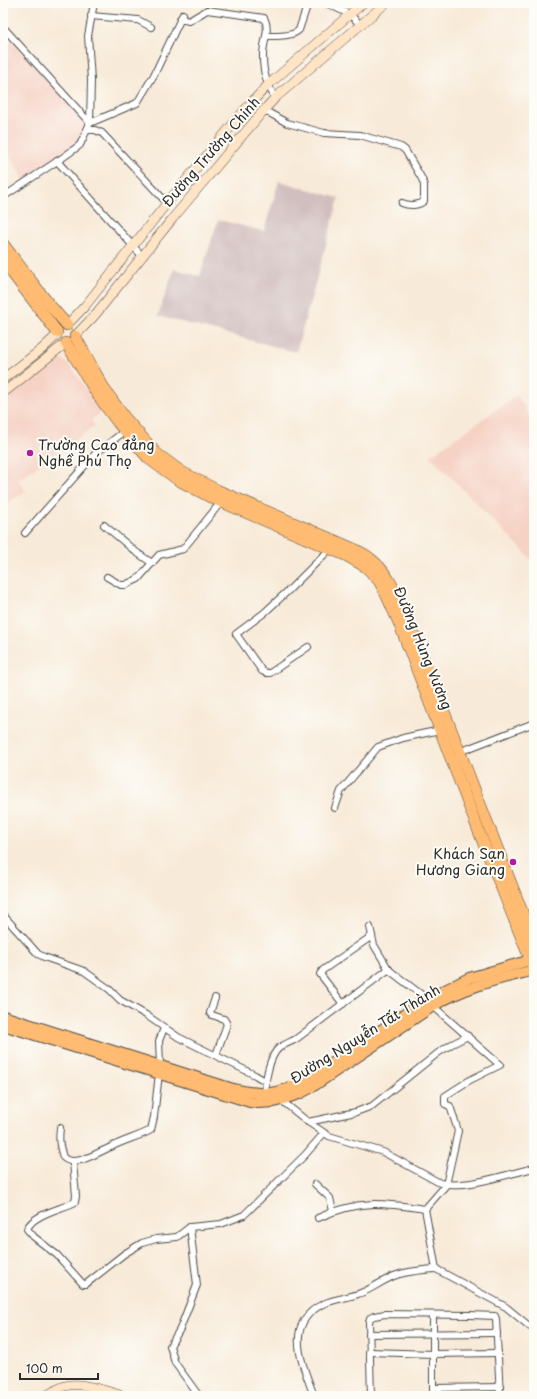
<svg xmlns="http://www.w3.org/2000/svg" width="537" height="1399" font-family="'Playpen Sans',sans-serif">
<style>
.built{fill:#f6d2c5}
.industrial{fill:#d1bfbf}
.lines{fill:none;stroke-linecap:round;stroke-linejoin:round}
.street-casing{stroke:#4a4845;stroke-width:8}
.secondary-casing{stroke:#4a4845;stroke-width:10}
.primary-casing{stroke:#4a4845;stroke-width:12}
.highway-casing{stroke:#4a4845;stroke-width:12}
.street{stroke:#fff;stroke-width:6}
.secondary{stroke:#ffe4c6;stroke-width:9}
.primary{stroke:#ffbb71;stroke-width:10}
.highway{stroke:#ffbb71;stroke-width:11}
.poi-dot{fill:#b5179e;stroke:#fdfcf7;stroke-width:1.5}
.labels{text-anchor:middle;stroke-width:4;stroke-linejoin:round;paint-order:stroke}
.street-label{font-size:14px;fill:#2b2b2b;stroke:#fdfcf7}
.poi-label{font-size:14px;fill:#2b2b2b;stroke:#fdfcf7;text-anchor:start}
</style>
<rect width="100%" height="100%" fill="#fdfcf7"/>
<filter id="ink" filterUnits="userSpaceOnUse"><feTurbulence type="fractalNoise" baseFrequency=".025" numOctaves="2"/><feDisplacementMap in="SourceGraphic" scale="8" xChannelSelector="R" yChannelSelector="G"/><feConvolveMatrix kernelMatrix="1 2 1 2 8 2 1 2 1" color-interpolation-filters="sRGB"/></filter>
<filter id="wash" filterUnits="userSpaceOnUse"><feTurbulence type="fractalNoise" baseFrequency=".012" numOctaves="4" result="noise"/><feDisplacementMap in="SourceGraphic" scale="16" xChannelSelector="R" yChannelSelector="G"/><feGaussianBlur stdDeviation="0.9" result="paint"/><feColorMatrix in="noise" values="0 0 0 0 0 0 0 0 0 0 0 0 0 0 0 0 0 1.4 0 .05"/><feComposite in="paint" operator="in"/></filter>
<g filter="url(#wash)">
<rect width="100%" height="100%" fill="#f8ead8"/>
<!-- built -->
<g class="built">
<path d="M3,32L88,124L78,144L24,181L3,144Z"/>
<path d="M62,359L70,366L102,412L91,420L95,426L18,480L26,491L3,506V402L55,362Z"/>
<path d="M517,395L534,423V562L430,456Z"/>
</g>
<!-- industrial -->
<path class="industrial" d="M279,181L339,198L296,352L158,316L174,269L200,276L218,220L264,231Z"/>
</g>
<g filter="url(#ink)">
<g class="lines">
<!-- street casing -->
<g class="street-casing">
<g id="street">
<path d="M326,3L349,14L360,24"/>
<path d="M91,16L138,20L151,27"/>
<path d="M180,19L189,21L207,10L264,18C271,30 262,44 263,57C263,74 267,84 275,98"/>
<path d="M3,27L90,123L137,103L154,75L183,14"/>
<path d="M267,36C276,36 292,37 299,30L308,3"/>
<path d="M264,110L287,123L324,133L360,135L401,147L405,150L422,179L424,185V201C418,206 409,206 402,203"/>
<path d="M88,130H95L102,133L167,203"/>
<path d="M57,161L142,256"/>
<path d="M3,197L65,156L80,145L90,123L91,80L88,36L94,3"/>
<path d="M104,525L136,552L152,563"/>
<path d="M25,533L96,453L125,431"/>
<path d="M107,577L121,585H125L138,579L159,555L183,549L221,502"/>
<path d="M308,647L270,673H267L262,671L236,634L264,613L290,589L331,548"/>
<path d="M459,752L534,723"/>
<path d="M335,808L341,791L378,747L403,738L440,730"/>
<path d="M3,915L38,954L44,957L84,971L109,989L120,1000L146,1015L178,1037L255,1075L265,1081"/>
<path d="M370,927L374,945L389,970L427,999"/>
<path d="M215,998L210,1013L212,1015L224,1019L227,1024L216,1055"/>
<path d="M343,1004L320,974L323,970L372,936"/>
<path d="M433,1006L500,1065L470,1080L445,1096V1104L450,1106L458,1131L446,1185L425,1209L436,1269L506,1307L534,1330"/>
<path d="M266,1094C264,1082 270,1055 279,1048C284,1044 291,1042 296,1039L389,969"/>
<path d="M281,1100L308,1122L329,1136L383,1152L440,1183C466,1189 508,1174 534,1168"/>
<path d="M308,1122L356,1112L372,1106L438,1053L452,1044L468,1036"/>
<path d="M60,1128C59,1135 59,1143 61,1150C62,1152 62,1157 64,1158C75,1168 100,1151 111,1147C124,1140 138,1137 151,1130L154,1117L160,1065L159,1041L164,1028"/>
<path d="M73,1162L76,1196L75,1202C62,1209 33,1214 27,1229L34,1237L57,1255L83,1284H86L124,1254L142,1243L156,1239L177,1237L190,1227L221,1224L244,1215L305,1155L324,1133"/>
<path d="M315,1184L330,1198L333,1211"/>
<path d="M318,1218C359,1199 383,1203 425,1209"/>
<path d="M190,1227L197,1285L180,1329L170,1346L175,1363L199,1396"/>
<path d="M433,1315V1396"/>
<path d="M369,1334L497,1333"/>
<path d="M369,1352L434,1354L498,1353"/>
<path d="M433,1388L500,1387"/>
<path d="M314,1396C303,1365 282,1324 323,1304C334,1299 347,1298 358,1294C371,1290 381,1281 394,1276C407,1271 422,1270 436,1269"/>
<path d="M371,1396L369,1322L370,1318L374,1316L385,1314L470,1315L495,1316L496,1319L500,1396"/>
</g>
</g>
<!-- secondary casing -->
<g class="secondary-casing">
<g id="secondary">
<path d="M67,325L85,306L167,203L249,105L268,85L363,3"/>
<path d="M75,336L95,315L173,218L264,110L275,98L386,3"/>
<path d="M3,379L42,349L57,335"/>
<path d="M3,393L66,343"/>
<path d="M46,1396C52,1392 58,1388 65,1386C81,1381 108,1392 124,1396"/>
</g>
</g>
<!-- primary casing -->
<g class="primary-casing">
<g id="primary">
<path d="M3,1016L230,1088C262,1096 277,1096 307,1080L427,999L469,978L534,959"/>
<path d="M3,1025L250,1102L258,1103L274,1102L299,1094L312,1087L433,1006C464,987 499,979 534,970"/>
</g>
</g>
<!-- highway casing -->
<g class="highway-casing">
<g id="highway">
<path d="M3,244L48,303L67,325"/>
<path d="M3,261L57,332"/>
<path d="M75,336L105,390L125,418L156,453L182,472L217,490L352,548C358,551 365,554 371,559C390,574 398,598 408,619L534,942"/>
<path d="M66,343L97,394L118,423L149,459L178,480L210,497L347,556L366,567L379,581L384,590L399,623L479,832L534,969"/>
</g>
</g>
<!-- street -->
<use href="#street" class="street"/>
<!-- secondary -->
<use href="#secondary" class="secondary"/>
<!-- primary -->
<use href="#primary" class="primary"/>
<!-- highway -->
<use href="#highway" class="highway"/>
</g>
</g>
<!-- markers -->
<g class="poi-dot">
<circle cx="30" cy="453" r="4"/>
<circle cx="513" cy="862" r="4"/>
</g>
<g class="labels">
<!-- street labels -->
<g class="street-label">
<text transform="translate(211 152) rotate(-49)" y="5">Đường Trường Chinh</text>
<text transform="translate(423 648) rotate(68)" y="5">Đường Hùng Vương</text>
<text transform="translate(365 1034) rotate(-32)" y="5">Đường Nguyễn Tất Thành</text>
</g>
<!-- poi labels -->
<g class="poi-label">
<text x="38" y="450">Trường Cao đẳng<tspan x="38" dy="16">Nghề Phú Thọ</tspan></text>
<text x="505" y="859" text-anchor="end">Khách Sạn<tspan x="505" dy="16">Hương Giang</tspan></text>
</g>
</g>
<!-- margin -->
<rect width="537" height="1399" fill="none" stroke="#fdfcf7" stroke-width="16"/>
<!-- scale -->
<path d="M20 1373v6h78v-6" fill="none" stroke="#2b2b2b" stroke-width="2"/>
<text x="26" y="1373" font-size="12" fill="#2b2b2b" stroke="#fdfcf7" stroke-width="3" paint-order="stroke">100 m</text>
</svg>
